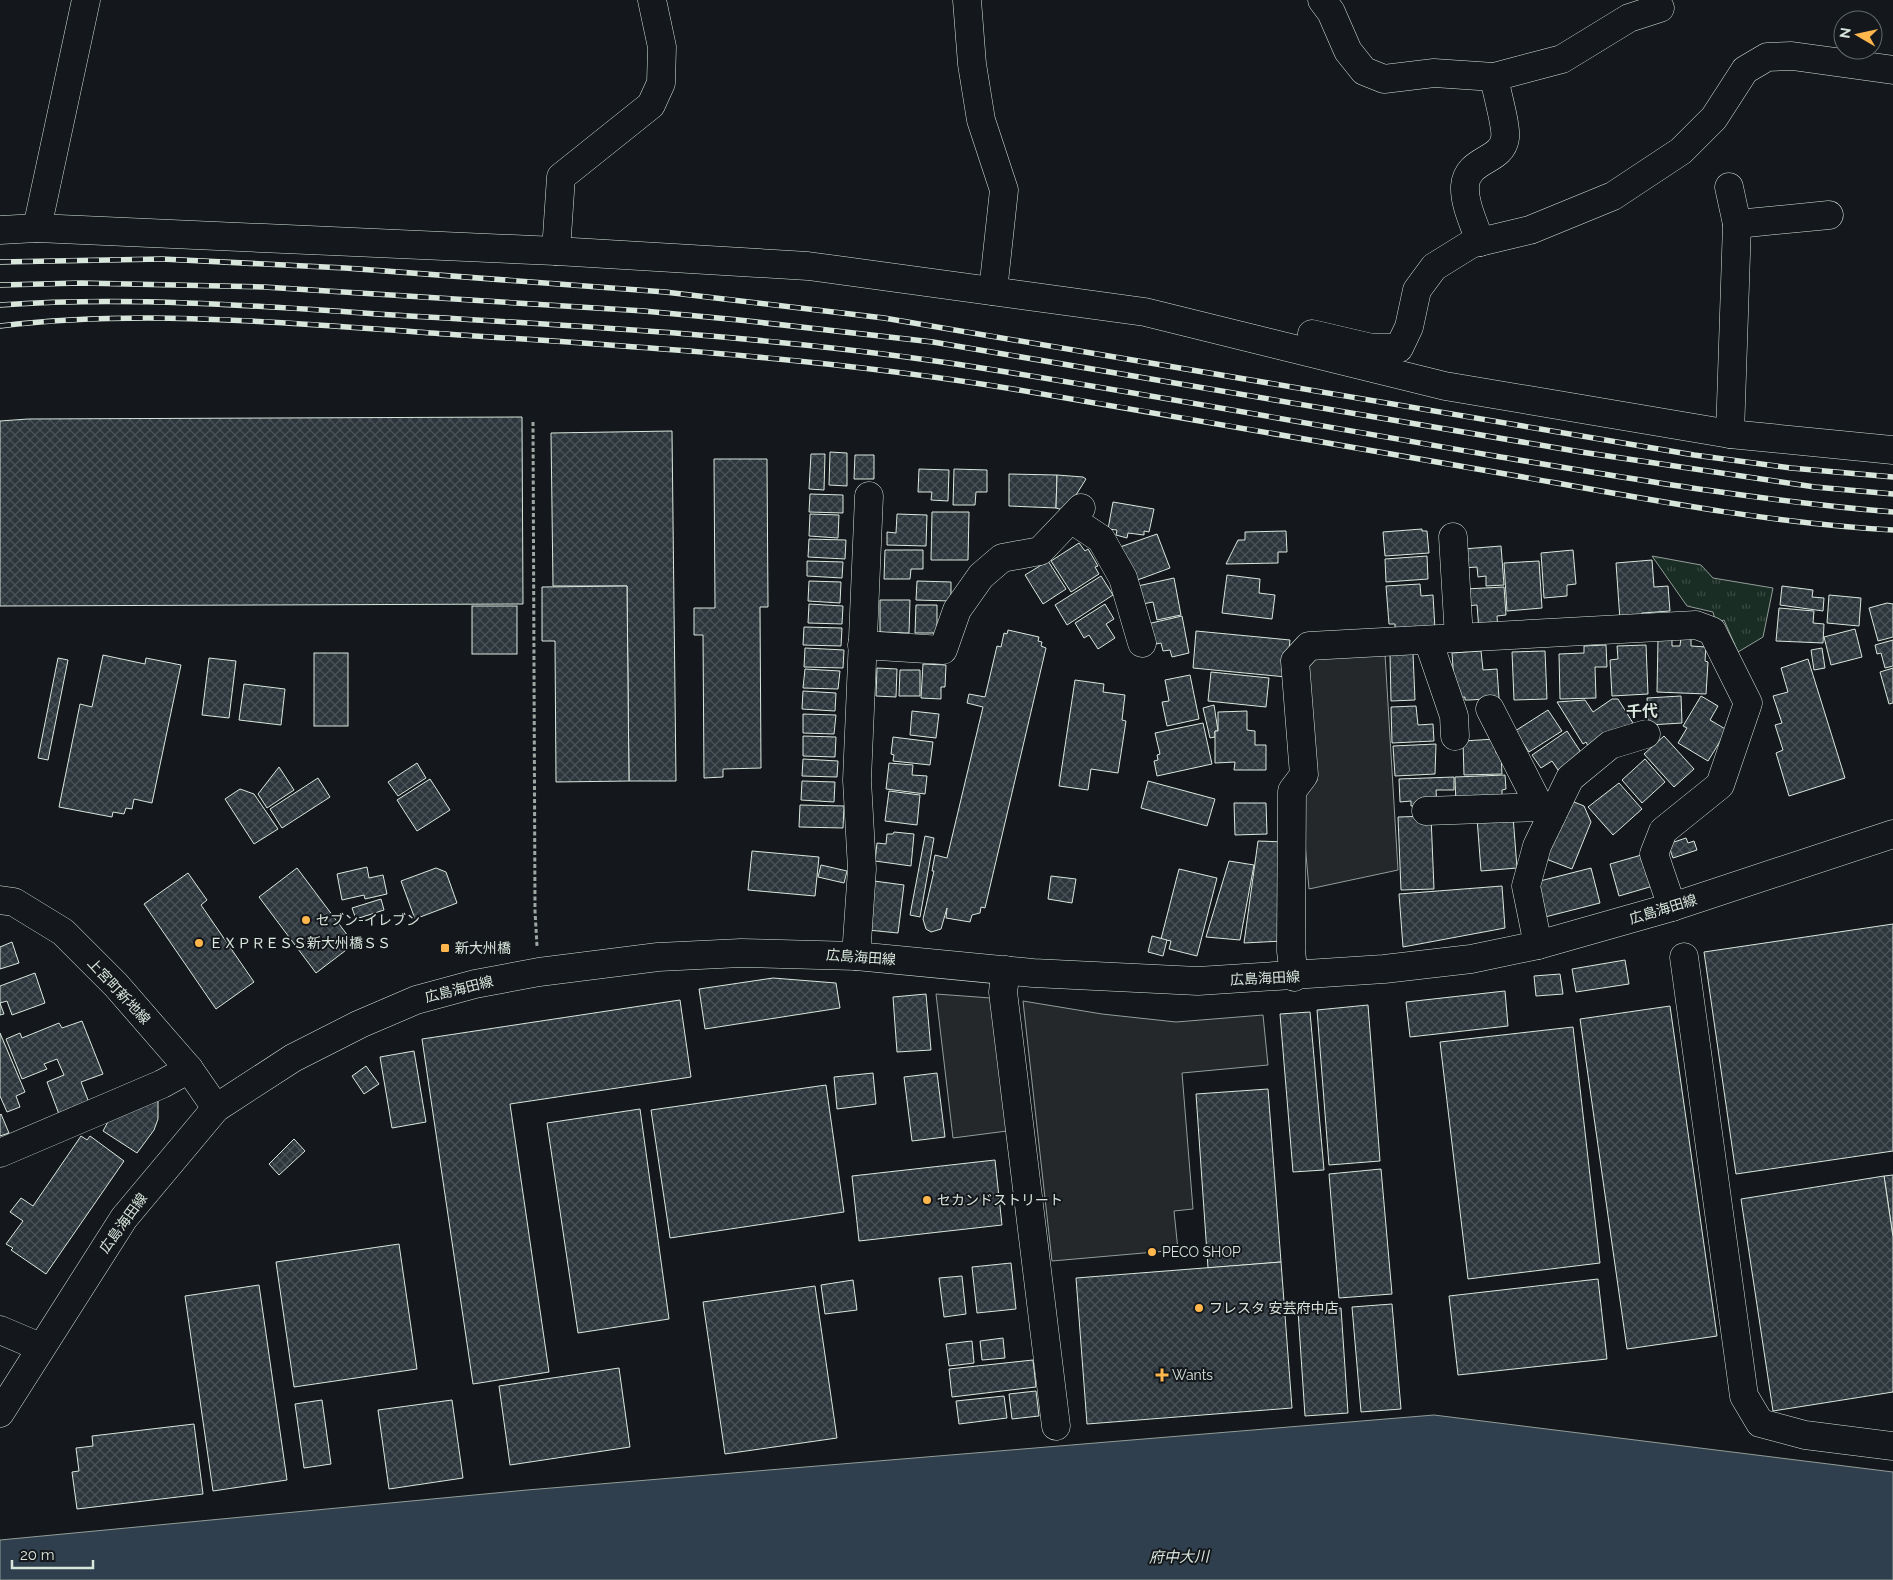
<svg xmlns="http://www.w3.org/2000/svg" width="1893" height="1580" font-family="Raleway,'Noto Sans JP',sans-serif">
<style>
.grass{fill:url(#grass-tufts);stroke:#939e99}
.parking{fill:#24282b;stroke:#939e99}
.water{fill:#2f3f4d;stroke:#939e99}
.building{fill:url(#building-cross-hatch);stroke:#d8e6dc}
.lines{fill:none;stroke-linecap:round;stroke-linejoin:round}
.minor-casing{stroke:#d8e6dc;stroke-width:29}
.major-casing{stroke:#d8e6dc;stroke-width:29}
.path{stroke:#9da8a2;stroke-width:3;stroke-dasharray:4 2.5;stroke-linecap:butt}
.minor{stroke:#14181c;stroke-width:28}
.major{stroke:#14181c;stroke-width:28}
.rail-casing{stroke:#d8e6dc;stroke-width:5.5}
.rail{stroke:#14181c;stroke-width:4;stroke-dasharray:11;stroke-linecap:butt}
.poi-dot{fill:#ffb74d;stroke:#14181c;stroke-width:2}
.labels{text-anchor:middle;stroke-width:4;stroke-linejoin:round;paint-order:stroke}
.street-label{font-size:14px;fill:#d8e6dc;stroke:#14181c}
.poi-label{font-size:14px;fill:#d8e6dc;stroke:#14181c;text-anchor:start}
.water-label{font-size:15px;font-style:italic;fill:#d8e6dc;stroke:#14181c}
.quarter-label{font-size:16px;font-weight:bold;fill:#d8e6dc;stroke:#14181c}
</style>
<defs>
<pattern id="grass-tufts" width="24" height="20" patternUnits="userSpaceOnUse" patternTransform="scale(1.25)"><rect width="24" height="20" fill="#1a2d24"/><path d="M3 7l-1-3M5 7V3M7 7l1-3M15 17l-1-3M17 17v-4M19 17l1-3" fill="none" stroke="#3b4b43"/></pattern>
<pattern id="building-cross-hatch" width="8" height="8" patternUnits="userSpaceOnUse" patternTransform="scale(1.25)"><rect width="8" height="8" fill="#2c363c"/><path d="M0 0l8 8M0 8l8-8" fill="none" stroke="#4a5358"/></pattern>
</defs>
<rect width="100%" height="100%" fill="#14181c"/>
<!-- grass -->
<path class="grass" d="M1652,556L1701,565L1713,578L1773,588L1763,637L1738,652L1724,620L1716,623L1713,612L1687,606Z"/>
<!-- parking -->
<g class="parking">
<path d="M1385,654L1398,870L1309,889L1300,785L1302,668L1312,656Z"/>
<path d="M936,994L991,998L1007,1131L953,1138Z"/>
<path d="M1023,1001L1102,1014L1176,1022L1263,1015L1268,1065L1182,1073L1193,1209L1174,1211L1178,1250L1052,1261Z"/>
</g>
<!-- water -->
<path class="water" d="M1434,1415L1893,1472V1580H0V1540L527,1490Z"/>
<!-- building -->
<g class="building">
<path d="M522,417L523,604L0,606V421L28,419Z"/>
<path d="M672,431L676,781H629L627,586H553L551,433Z"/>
<path d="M830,452L847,453V486L829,485Z"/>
<path d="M811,454H825L824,490L809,489Z"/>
<path d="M855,455H874V479H854Z"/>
<path d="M714,459H767L768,607H760L761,768L723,769V777L704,778L703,635H694V608H715Z"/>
<path d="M919,469L949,470L948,501L931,500L932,492H918Z"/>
<path d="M954,469L987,470V492H976L975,505H953Z"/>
<path d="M1009,474L1057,475L1056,508L1009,506Z"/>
<path d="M1057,475L1083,477L1086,479L1066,511L1056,508Z"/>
<path d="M810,494L843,495V513L809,512Z"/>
<path d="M1113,502L1154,509L1149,532L1144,531V535L1128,533L1127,538L1116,535L1117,530L1108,529Z"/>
<path d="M932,512H969L968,560H931Z"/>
<path d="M810,514L839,515L838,538L809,536Z"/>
<path d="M897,514L927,515L926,546L887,545V532L896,533Z"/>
<path d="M1422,529V531H1427L1429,553L1385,556L1383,532Z"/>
<path d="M1286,531L1287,552H1278V563L1226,564L1238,540H1245V532Z"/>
<path d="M1157,534L1170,568L1132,582L1120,547Z"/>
<path d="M809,539L846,540L845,559L808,557Z"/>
<path d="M1079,543L1085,551L1088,549L1098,566L1095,567L1099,574L1071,592L1051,561Z"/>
<path d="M1501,546L1504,585L1486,586V576L1478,577L1477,567L1464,568L1463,549Z"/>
<path d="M885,550H923V569H911L910,579H884Z"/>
<path d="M1573,550L1576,584L1567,585V596L1544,598L1541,553Z"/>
<path d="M1427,556L1428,579L1386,582L1385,559Z"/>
<path d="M1652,560L1654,587L1668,586L1670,611L1642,613V618L1620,620L1616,563Z"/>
<path d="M807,561L843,562L842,578L807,576Z"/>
<path d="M1048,561L1066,589L1043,604L1025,575Z"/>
<path d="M1539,561L1542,608L1507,611L1504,563Z"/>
<path d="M1227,575L1260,579L1259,593L1275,595L1272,619L1222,613Z"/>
<path d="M1101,576L1113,595L1067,625L1055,605Z"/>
<path d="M1174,578L1181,615L1157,620L1153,602L1137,605L1133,587Z"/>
<path d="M809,581L841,582L840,603L808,601Z"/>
<path d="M917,581L951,582V601L916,600Z"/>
<path d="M1420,584L1421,596L1433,595L1435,629L1395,632V624H1389L1386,586Z"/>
<path d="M627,586L629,781L556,782L555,641H542V587Z"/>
<path d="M1782,586L1813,590L1812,597L1824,598L1823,611L1780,605Z"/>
<path d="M1504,587L1506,615L1497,616L1498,630L1479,631L1477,605L1466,606L1465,589Z"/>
<path d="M1829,595L1861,598L1859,626L1827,623Z"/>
<path d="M880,600H910L909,633L880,632Z"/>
<path d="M1887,603L1893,604V637L1878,641L1869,608Z"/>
<path d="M809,604L843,606L842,624L808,623Z"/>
<path d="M1105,604L1114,619L1106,624L1115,638L1098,649L1089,635L1084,638L1075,623Z"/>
<path d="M916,605H937V633H915Z"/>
<rect x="472" y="606" width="45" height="48"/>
<path d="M1779,608L1814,611L1813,623L1824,624L1823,643L1776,641Z"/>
<path d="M1182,616L1189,653L1172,657L1170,650L1163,651L1161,643L1151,645L1147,624Z"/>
<path d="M804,627L842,628L841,646L803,645Z"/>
<path d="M1855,629L1862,657L1831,665L1824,637Z"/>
<path d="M1008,630L1039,637L1038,641L1042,642L1041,646L1046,648L985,908L981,907L980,913L972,915L970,922L946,918L947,908L941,929L931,932L926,929L923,919L934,871H932L935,855L947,858L983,707L967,703L969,694L985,697L997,646L1001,647L1004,633L1007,634Z"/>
<path d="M1196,631L1290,640L1286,677L1193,668Z"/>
<path d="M1681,637L1691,638V646L1706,647L1705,661L1708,662L1706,694L1657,692L1658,638L1672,639V646H1680Z"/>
<path d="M1893,640V666L1885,668L1881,653L1877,654L1875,645Z"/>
<path d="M1606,645L1607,667H1595L1596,698L1560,699L1559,654L1584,653V646Z"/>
<path d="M1646,645L1648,694L1612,696L1610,660L1618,659L1617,646Z"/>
<path d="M805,648L844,650L843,668L804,667Z"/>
<path d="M1822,648L1825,668L1814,670L1811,650Z"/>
<path d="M1481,651L1483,670L1497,669L1499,698L1470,700H1465V697L1455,698L1452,653Z"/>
<path d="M1545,651L1547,699L1514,700L1512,652Z"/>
<rect x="314" y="653" width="34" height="73"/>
<path d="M1413,653L1415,700L1391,701L1390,655Z"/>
<path d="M103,655L145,664L146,658L181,665L152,803L134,799L132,809L126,808L124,814L113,812L112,817L59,807L80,704L92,707Z"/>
<path d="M58,658L68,660L48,760L38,758Z"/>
<path d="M209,658L236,661L229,718L202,715Z"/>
<path d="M1808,659L1845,778L1789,796L1776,753L1783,750L1775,725L1782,723L1773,696L1788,692L1781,668Z"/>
<path d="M923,664L946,665L945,687H941V699L921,698Z"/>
<path d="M877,668L897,669L896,697L876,696Z"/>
<path d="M1893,668V703L1889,704L1880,672Z"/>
<path d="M805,669L840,671L838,689L803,688Z"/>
<path d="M900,670H920V696H899Z"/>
<path d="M1211,672L1269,678L1266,707L1208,701Z"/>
<path d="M1190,675L1199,719L1167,726L1162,702L1169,701L1165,680Z"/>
<path d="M1075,680L1104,684L1103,692L1125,695L1122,720L1126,721L1118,773L1091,769L1088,790L1059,786Z"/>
<path d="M244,684L285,689L281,725L239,720Z"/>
<path d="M803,691L836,693L835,711L802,709Z"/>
<path d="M1681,696L1682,723L1649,725L1647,698Z"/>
<path d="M1701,696L1718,706L1710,720L1727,730L1708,761L1678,743L1687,728L1683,726Z"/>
<path d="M1612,699H1618L1633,723L1590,750L1586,742L1583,744L1557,702L1585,700L1593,712Z"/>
<path d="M1214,705L1218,731H1215V737L1210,738L1203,708Z"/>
<path d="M1416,706L1418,725L1433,724L1434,741L1392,743L1391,707Z"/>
<path d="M1548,710L1562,731L1529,752L1515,731Z"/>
<path d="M912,711L939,714L936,738L910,735Z"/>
<path d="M1247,711V730L1255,731V745H1266V770H1234L1235,762L1215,763V731H1218V712Z"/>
<path d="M803,714L836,715L834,734L803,733Z"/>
<path d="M1203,723L1212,764L1157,776L1154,761L1158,760L1157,755L1160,754L1155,733Z"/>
<path d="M1567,731L1584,757L1560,773L1552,761L1541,768L1532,755Z"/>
<path d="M803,736L836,737L835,757L803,756Z"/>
<path d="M1664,736L1694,769L1674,787L1644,754Z"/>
<path d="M893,737L933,742L930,765L893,761L894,755L891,754Z"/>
<path d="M1495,739L1496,753H1501L1502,774L1464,775L1463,741Z"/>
<path d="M1436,744L1435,774L1395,776L1393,746Z"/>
<path d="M803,759L838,761L837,777L802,776Z"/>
<path d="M1645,759L1665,782L1642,803L1622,780Z"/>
<path d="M417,763L426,778L398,796L388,782Z"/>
<path d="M889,763L913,765L912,775L927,776L925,794L886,789Z"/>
<path d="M279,767L294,790L267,808L258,794Z"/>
<path d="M1505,775L1506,789L1502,790V799L1456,805L1455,777Z"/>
<path d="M1454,777V790H1436L1437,805L1411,806V801L1400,802L1399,779Z"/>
<path d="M318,778L330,797L282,828L270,809Z"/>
<path d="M430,779L450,810L417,831L397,800Z"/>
<path d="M802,781L835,782L834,802L801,800Z"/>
<path d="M1148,781L1215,799L1207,826L1141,808Z"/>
<path d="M1619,783L1642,809L1613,835L1588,807Z"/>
<path d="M240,789L254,794L278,829L254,844L225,799Z"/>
<path d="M889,791L920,795L917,825L885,821Z"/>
<path d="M1569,800L1584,806L1591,822L1572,869L1546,859Z"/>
<path d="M1234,803H1266L1267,834L1235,835Z"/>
<path d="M800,805L844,806L843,828L799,827Z"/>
<path d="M1431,816L1434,889L1401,890L1398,817Z"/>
<path d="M1513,816L1517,868L1481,871L1477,818Z"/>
<path d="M894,832L914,834L911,866L875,861L877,843L886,844L887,834H893Z"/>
<path d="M925,836L934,838L920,917L910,915Z"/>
<path d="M1686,838L1688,843L1694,841L1697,850L1673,858L1668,844Z"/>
<path d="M1258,841L1285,842L1283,941L1244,943Z"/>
<path d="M752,851L819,857L815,896L748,890Z"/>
<path d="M1645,854L1653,886L1619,896L1610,864Z"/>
<path d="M1229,861L1254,865L1240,940L1206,937Z"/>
<path d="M821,865L847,871L844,883L818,877Z"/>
<path d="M367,867L369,878L383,875L387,894L365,899L364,895L342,900L337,874Z"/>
<path d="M297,868L354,944L316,973L259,897Z"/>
<path d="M436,868L446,872L457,903L415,919L401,881Z"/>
<path d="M1591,868L1600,903L1545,917L1536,882Z"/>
<path d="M1179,869L1217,878L1197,956L1169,949L1171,941L1161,939Z"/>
<path d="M188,873L207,900L201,905L254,982L216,1009L144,904Z"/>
<path d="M1051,876L1076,879L1072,903L1048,899Z"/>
<path d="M874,881L904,885L898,933L868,930Z"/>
<path d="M1502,886L1505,928L1403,947L1399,894Z"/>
<path d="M381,899L384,910L356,919L352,908Z"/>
<path d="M1893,924V1151L1736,1174L1704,952Z"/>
<path d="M1152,936L1167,940L1163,956L1148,952Z"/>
<path d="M12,942L19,963L0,969V947Z"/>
<path d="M1625,960L1629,984L1576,992L1572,969Z"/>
<path d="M35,973L45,1003L12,1015L7,1001L0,1003L4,1014L0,1015V986Z"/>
<path d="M1560,974L1563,994L1536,996L1534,976Z"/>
<path d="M773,978L836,983L840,1008L705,1029L699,989Z"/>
<path d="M1505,991L1508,1026L1410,1037L1406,1002Z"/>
<path d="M926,994L931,1050L897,1052L893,997Z"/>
<path d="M680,1000L691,1077L510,1104L549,1372L473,1384L422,1039Z"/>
<path d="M1368,1005L1380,1161L1329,1165L1317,1010Z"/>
<path d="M1670,1006L1717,1336L1627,1349L1580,1019Z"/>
<path d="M1310,1012L1324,1170L1293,1172L1280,1014Z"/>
<path d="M82,1021L103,1074L81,1082L90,1105L60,1117L47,1082L64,1075L57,1059L44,1064L47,1069L22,1079L6,1039L20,1033L22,1038L59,1023L62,1028Z"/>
<path d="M1573,1027L1600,1263L1468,1279L1440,1042Z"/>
<path d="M0,1033L25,1092L16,1096L20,1107L7,1112L0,1096Z"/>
<path d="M414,1051L426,1122L392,1128L380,1057Z"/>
<path d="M366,1066L379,1084L364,1094L352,1076Z"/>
<path d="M873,1073L876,1104L837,1109L834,1077Z"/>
<path d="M937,1073L945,1137L912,1141L904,1077Z"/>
<path d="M826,1085L844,1212L670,1238L651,1110Z"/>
<path d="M1268,1089L1281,1262L1208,1268L1196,1094Z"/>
<path d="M158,1099V1119L154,1130L137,1153L103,1131L110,1118Z"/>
<path d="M640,1109L669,1319L578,1333L547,1123Z"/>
<path d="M1,1114L9,1133L0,1136V1115Z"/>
<path d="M81,1136L87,1140L90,1136L124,1161L46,1274L11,1250L13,1248L6,1244L23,1221L10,1212L21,1198L33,1206Z"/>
<path d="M294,1139L305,1151L279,1175L269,1164Z"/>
<path d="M995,1160L1002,1225L859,1241L852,1176Z"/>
<path d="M1381,1169L1392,1294L1339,1298L1329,1174Z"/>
<path d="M1893,1175V1237L1884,1176Z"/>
<path d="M1884,1176L1893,1237V1392L1773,1411L1741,1199Z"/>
<path d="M399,1244L417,1369L294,1387L276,1262Z"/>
<path d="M1281,1262L1292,1408L1087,1424L1076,1278Z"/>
<path d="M1011,1263L1016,1309L977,1313L972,1267Z"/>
<path d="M962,1276L966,1314L944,1317L939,1278Z"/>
<path d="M1598,1279L1607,1359L1458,1375L1449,1296Z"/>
<path d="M853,1280L857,1310L825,1314L821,1285Z"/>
<path d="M259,1285L287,1480L213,1491L185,1296Z"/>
<path d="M815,1286L837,1438L725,1454L703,1302Z"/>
<path d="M1392,1304L1401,1409L1361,1412L1352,1307Z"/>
<path d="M1341,1308L1348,1413L1305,1416L1298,1311Z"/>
<path d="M1003,1338L1005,1358L982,1360L980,1341Z"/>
<path d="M972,1341L974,1363L949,1366L946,1344Z"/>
<path d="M1033,1360L1036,1387L952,1397L949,1369Z"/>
<path d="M619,1368L630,1447L510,1465L499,1386Z"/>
<path d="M1036,1391L1039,1416L1012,1419L1009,1394Z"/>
<path d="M1004,1396L1007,1418L959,1424L956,1401Z"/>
<path d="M322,1400L331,1464L304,1468L295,1404Z"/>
<path d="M452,1400L463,1478L389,1489L378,1410Z"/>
<path d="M194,1424L203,1494L77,1509L72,1472L79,1471L76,1448L93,1446L92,1436Z"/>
</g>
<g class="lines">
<!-- minor casing -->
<g class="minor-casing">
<g id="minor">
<path d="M967,0L972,64L981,120L1004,190L993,291"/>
<path d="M1322,0L1331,12L1348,51L1364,71L1384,79L1434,73L1494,77L1562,59L1629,18L1660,8"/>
<path d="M1729,187L1737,224L1730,434"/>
<path d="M1737,224L1829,215"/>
<path d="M37,228L86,0"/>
<path d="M0,230L37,228L556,251L808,266L1145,312L1445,386L1730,434L1893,450"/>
<path d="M1480,242C1475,225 1464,205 1465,186C1467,158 1502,162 1505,138C1507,127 1496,90 1494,77"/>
<path d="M556,251L561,177L651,105L661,83L662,47L652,0"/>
<path d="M1312,334L1372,348H1399L1409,327L1417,290L1434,267L1471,244L1530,230L1613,196L1681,151L1714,118L1745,70L1767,57L1792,56L1893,70"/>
<path d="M1071,519L1101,539L1123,578L1142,643"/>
<path d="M1453,537L1459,638"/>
<path d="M1428,640L1454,716L1455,736"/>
<path d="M862,645L943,650L957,610L981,576L1002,558L1040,551L1081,508"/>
<path d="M1490,709L1540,807"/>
<path d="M1426,811L1540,807L1552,815"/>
<path d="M1538,945L1526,886L1537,846L1570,778L1610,745L1646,734"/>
<path d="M856,956L862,869L857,780L869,496"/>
<path d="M1684,957L1744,1396L1760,1423L1805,1435L1893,1446"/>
<path d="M1006,970L1003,992L1056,1426"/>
<path d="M1294,977L1291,951L1292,791L1304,775L1295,661L1309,646L1696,625L1712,631L1748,703L1720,785L1663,831L1654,854L1672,907"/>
<path d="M0,1153L162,1084L189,1069"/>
<path d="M0,1330L40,1347"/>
</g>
</g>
<!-- major casing -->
<g class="major-casing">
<g id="major">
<path d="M0,900L14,902L63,932L116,985L189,1069L216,1108"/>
<path d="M0,1413L124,1218L216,1108L293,1058L360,1024L416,1000L475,984L539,972L658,957L741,953L856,956L1033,973L1198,981L1384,969L1471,959L1538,945L1672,907L1893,834"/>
</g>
</g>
<!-- path -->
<path class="path" d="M533,422L535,911L537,946"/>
<!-- minor -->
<use href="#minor" class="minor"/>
<!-- major -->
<use href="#major" class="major"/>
<!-- rail casing -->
<g class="rail-casing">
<g id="rail">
<path d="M0,262L162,259L345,268L665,292L884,318L1694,455L1791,468L1893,477"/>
<path d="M0,285L81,283L264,287L644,311L739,320L933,342L1581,452L1815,487L1893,494"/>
<path d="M0,305C131,296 262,306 393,315C581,326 769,336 956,364C1136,392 1315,425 1495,456C1627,478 1759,501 1893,512"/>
<path d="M0,326C143,309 288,323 431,333C625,346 820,357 1013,389C1183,417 1353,448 1523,477C1645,499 1769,523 1893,530"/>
</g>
</g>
<!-- rail -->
<use href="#rail" class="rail"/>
</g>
<!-- markers -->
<g class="poi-dot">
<circle cx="306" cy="920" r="5"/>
<circle cx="199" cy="943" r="5"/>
<rect x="440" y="943" width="10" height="10" rx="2.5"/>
<circle cx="927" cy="1200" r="5"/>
<circle cx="1152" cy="1252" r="5"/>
<circle cx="1199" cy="1308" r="5"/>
<path d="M1159.5 1367.5h5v5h5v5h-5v5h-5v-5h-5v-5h5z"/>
</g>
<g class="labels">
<!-- street labels -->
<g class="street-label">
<text transform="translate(1663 909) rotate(-17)" y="5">広島海田線</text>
<text transform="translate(861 957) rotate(4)" y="5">広島海田線</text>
<text transform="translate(1265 978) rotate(-3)" y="5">広島海田線</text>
<text transform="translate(459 989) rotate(-14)" y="5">広島海田線</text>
<text transform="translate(119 991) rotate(47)" y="5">上宮町新地線</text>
<text transform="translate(123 1223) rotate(-54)" y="5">広島海田線</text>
</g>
<!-- poi labels -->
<g class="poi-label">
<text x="316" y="925">セブン-イレブン</text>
<text x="209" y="948">ＥＸＰＲＥＳＳ新大州橋ＳＳ</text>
<text x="455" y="953">新大州橋</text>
<text x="937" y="1205">セカンドストリート</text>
<text x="1162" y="1257">PECO SHOP</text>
<text x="1209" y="1313">フレスタ 安芸府中店</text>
<text x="1172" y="1380">Wants</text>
</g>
<!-- water labels -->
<g class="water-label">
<text transform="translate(1179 1557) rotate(-1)" y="5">府中大川</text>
</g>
<!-- quarter labels -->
<g class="quarter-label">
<text x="1642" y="717">千代</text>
</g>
</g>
<!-- north arrow -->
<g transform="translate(1858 35) rotate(279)"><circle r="24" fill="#14181c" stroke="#626a69"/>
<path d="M0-4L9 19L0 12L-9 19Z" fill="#ffb74d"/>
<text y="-8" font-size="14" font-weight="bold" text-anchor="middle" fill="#d8e6dc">N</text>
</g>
<!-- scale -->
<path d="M12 1560v8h81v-8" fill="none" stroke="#d8e6dc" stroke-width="2.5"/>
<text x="20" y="1560" font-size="15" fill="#d8e6dc" stroke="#14181c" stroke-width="4" paint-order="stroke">20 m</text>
</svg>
